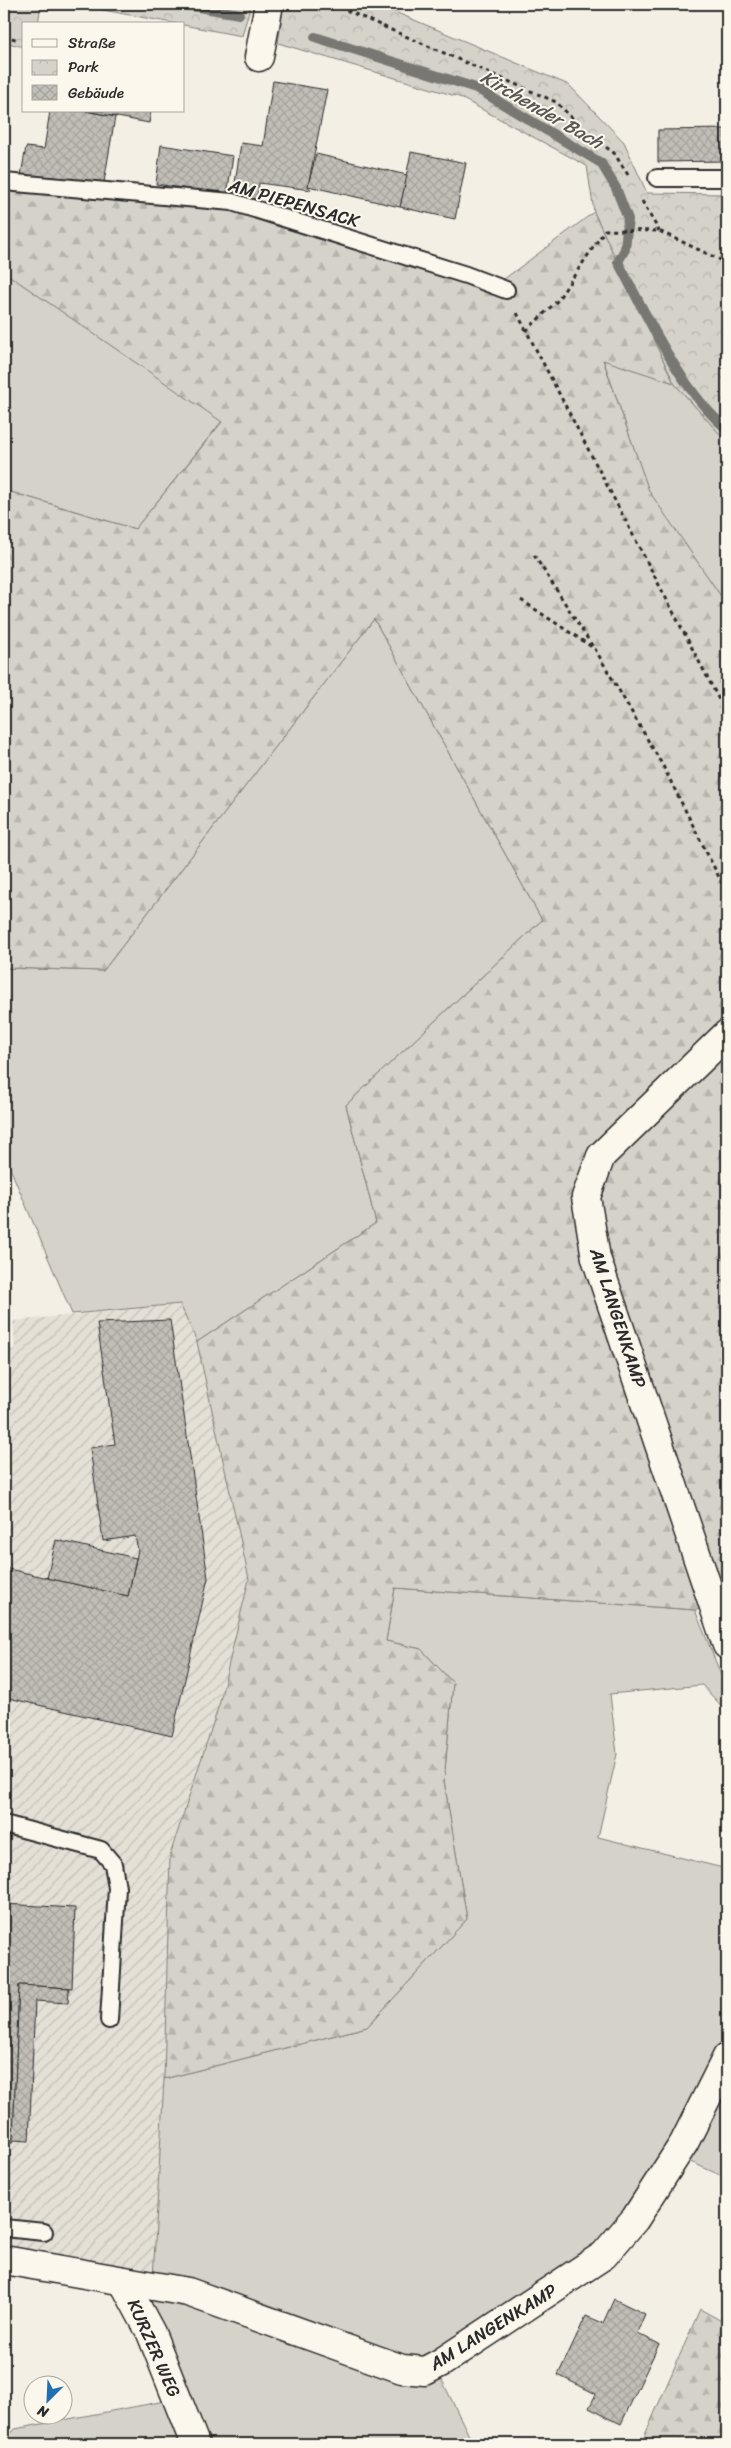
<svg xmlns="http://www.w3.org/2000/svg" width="731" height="2448" font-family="Sriracha,sans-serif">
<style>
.industrial{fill:url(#industrial-furrows)}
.green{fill:#d5d2c9;stroke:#807e7a}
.forest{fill:url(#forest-firs);stroke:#807e7a}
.park{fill:url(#park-crowns);stroke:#807e7a}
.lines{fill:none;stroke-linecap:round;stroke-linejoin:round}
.stream{stroke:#787772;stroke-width:10}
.building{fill:url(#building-cross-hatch);stroke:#2b2b2b}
.lane-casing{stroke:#2b2b2b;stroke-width:20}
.street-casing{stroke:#2b2b2b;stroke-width:31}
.path{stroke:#2b2b2b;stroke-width:3;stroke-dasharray:4 4;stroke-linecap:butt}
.lane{stroke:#fbf7ec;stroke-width:16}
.street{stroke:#fbf7ec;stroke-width:28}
.labels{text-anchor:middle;stroke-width:4;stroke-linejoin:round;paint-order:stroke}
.street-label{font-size:18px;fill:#2b2b2b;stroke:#fbf7ec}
.water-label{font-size:19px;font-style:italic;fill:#585755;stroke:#fbf7ec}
</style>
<defs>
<pattern id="industrial-furrows" width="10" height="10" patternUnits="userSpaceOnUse" patternTransform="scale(1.25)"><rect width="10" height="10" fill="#e4e0d6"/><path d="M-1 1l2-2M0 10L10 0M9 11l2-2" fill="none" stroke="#c4c0b8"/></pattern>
<pattern id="forest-firs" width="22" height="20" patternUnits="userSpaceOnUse" patternTransform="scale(1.25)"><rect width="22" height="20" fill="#d5d2c9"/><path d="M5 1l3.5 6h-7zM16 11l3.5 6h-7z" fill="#b7b4ad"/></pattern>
<pattern id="park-crowns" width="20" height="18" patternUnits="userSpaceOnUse" patternTransform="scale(1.25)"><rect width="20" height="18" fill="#d5d2c9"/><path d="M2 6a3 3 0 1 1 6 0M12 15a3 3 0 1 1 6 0" fill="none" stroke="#b7b4ad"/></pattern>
<pattern id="building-cross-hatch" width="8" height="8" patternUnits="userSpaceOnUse" patternTransform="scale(1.25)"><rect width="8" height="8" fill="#c0beb6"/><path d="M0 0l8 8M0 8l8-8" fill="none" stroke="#a5a39d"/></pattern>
</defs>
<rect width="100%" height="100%" fill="#f3efe4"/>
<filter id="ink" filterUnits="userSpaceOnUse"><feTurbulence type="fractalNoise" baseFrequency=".02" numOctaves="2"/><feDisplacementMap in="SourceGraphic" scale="10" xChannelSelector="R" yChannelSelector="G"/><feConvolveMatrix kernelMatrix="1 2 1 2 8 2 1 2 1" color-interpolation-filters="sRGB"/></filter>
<g filter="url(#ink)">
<!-- industrial -->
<path class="industrial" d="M181,1304L197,1342L249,1579L219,1705L170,1855L164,2079L153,2279L4,2252V1351L15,1349L13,1321Z"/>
<!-- green -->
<g class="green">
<path d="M4,272L222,421L135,529L4,490Z"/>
<path d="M603,359L674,383L727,442V605L649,492Z"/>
<path d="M374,619L542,920L346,1105L376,1223L197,1342L180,1304L72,1314L4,1154V968L103,971Z"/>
<path d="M395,1588L695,1610L727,1690V1712L702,1685L610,1694L617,1754L598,1837L727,1869V2037L668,2148L626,2212L594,2248L437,2357L407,2358L153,2279L164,2079L367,2027L467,1919L444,1781L453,1683L421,1649L386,1641Z"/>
<path d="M727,2077V2178L686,2160Z"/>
<path d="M143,2293L440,2376L473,2444H208Z"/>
<path d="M165,2401L182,2444H4V2438L15,2429Z"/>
</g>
<!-- forest -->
<g class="forest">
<path d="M4,191L234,208L492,288L594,212L674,383L603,360L649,491L727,605V1603L695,1610L395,1588L386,1641L421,1649L453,1683L444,1781L467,1919L367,2027L164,2079L170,1855L219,1705L249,1579L197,1342L376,1223L346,1105L542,920L374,619L103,971L4,968V490L135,529L222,422L4,272Z"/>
<path d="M700,2309L727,2324V2444H641Z"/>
</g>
<!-- park -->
<g class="park">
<path d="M4,4H41L38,24H24V47L4,42Z"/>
<path d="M71,4H251L242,36Z"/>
<path d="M284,4H376L569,85L624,142L647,193L727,194V442L674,383L594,212L587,166L459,97L278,43Z"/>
</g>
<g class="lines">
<!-- stream -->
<g class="stream">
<path d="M181,4L239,14"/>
<path d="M315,37L476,88L601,163L616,188L628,219L625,249L618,262C646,314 681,391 727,429"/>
</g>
</g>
<!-- building -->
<g class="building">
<path d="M273,81L327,90L308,186L311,190L259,183L257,199L233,196L241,143L263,146Z"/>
<path d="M50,111H86L115,117L103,188L21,175L26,147L44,149Z"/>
<path d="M86,111H151L149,123Z"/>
<path d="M727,129V161L658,162V130Z"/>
<path d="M161,145L233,156L227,195L156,184Z"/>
<path d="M411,152L466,163L455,219L400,207Z"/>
<path d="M316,154L407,175L400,207L308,186Z"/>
<path d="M170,1320L208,1578L172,1736L4,1697V1568L128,1596L138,1550L135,1536L103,1541L90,1448L115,1444L97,1323Z"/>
<path d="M56,1540L136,1558L128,1596L47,1578Z"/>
<path d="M4,1904L75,1908L72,1988L19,1985L13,2142L4,2141Z"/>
<path d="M19,1985L69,1988L68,2003L35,2001L29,2141L13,2140Z"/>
<path d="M614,2299L645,2314L637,2333L659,2344L621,2424L589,2408L596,2394L558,2375L586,2316L603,2323Z"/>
</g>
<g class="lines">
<!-- lane casing -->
<g class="lane-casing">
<g id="lane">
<path d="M657,178H727"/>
<path d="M4,182L232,202L466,275L506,290"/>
<path d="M4,1824L101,1850L113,1864L117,1888L109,2020"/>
<path d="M4,2228L44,2232"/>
</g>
</g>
<!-- street casing -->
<g class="street-casing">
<g id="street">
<path d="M259,57L269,4"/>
<path d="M727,1034L601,1156L586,1197L596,1258L727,1645"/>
<path d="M4,2260L188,2292L402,2369L425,2371L442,2362L604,2255L635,2219L684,2143L727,2057"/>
<path d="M123,2281L151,2333L195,2444"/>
</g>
</g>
<!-- path -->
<g class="path">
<path d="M332,4L556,102L588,134L614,153L630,178"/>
<path d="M4,36L19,40"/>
<path d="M642,201L659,231"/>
<path d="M517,313L727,715"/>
<path d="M526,331L557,301L605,230L659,231L727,263"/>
<path d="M534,555L593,647"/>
<path d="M521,600L595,649L663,766L727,893"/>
</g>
<!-- lane -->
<use href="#lane" class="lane"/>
<!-- street -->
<use href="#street" class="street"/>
</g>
</g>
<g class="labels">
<!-- street labels -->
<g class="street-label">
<text transform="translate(294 203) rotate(16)" y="6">AM PIEPENSACK</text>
<text transform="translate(618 1318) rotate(72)" y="6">AM LANGENKAMP</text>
<text transform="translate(493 2327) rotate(-32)" y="6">AM LANGENKAMP</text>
<text transform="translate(154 2348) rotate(66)" y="6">KURZER WEG</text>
</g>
<!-- water labels -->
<g class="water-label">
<text transform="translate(542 109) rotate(30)" y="7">Kirchender Bach</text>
</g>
</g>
<!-- margin -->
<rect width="731" height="2448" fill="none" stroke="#fbf7ec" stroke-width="20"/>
<rect x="10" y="10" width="711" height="2428" fill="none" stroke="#2b2b2b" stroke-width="2" filter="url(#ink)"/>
<!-- legend -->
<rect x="22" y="22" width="162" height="90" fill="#fbf7ec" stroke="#a8a59f"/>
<rect x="32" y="39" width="25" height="8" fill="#fbf7ec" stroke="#a8a59f"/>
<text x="68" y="48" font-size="15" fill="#2b2b2b">Straße</text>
<rect x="32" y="60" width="25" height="15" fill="url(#park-crowns)" stroke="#a8a59f"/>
<text x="68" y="72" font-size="15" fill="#2b2b2b">Park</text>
<rect x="32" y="85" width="25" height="15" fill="url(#building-cross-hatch)" stroke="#a8a59f"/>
<text x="68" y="98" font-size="15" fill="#2b2b2b">Gebäude</text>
<!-- north arrow -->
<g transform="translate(48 2400) rotate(204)"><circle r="24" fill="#fbf7ec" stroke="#a8a59f"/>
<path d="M0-4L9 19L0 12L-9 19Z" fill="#1f6fb2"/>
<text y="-8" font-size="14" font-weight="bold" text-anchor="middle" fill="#2b2b2b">N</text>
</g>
</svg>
